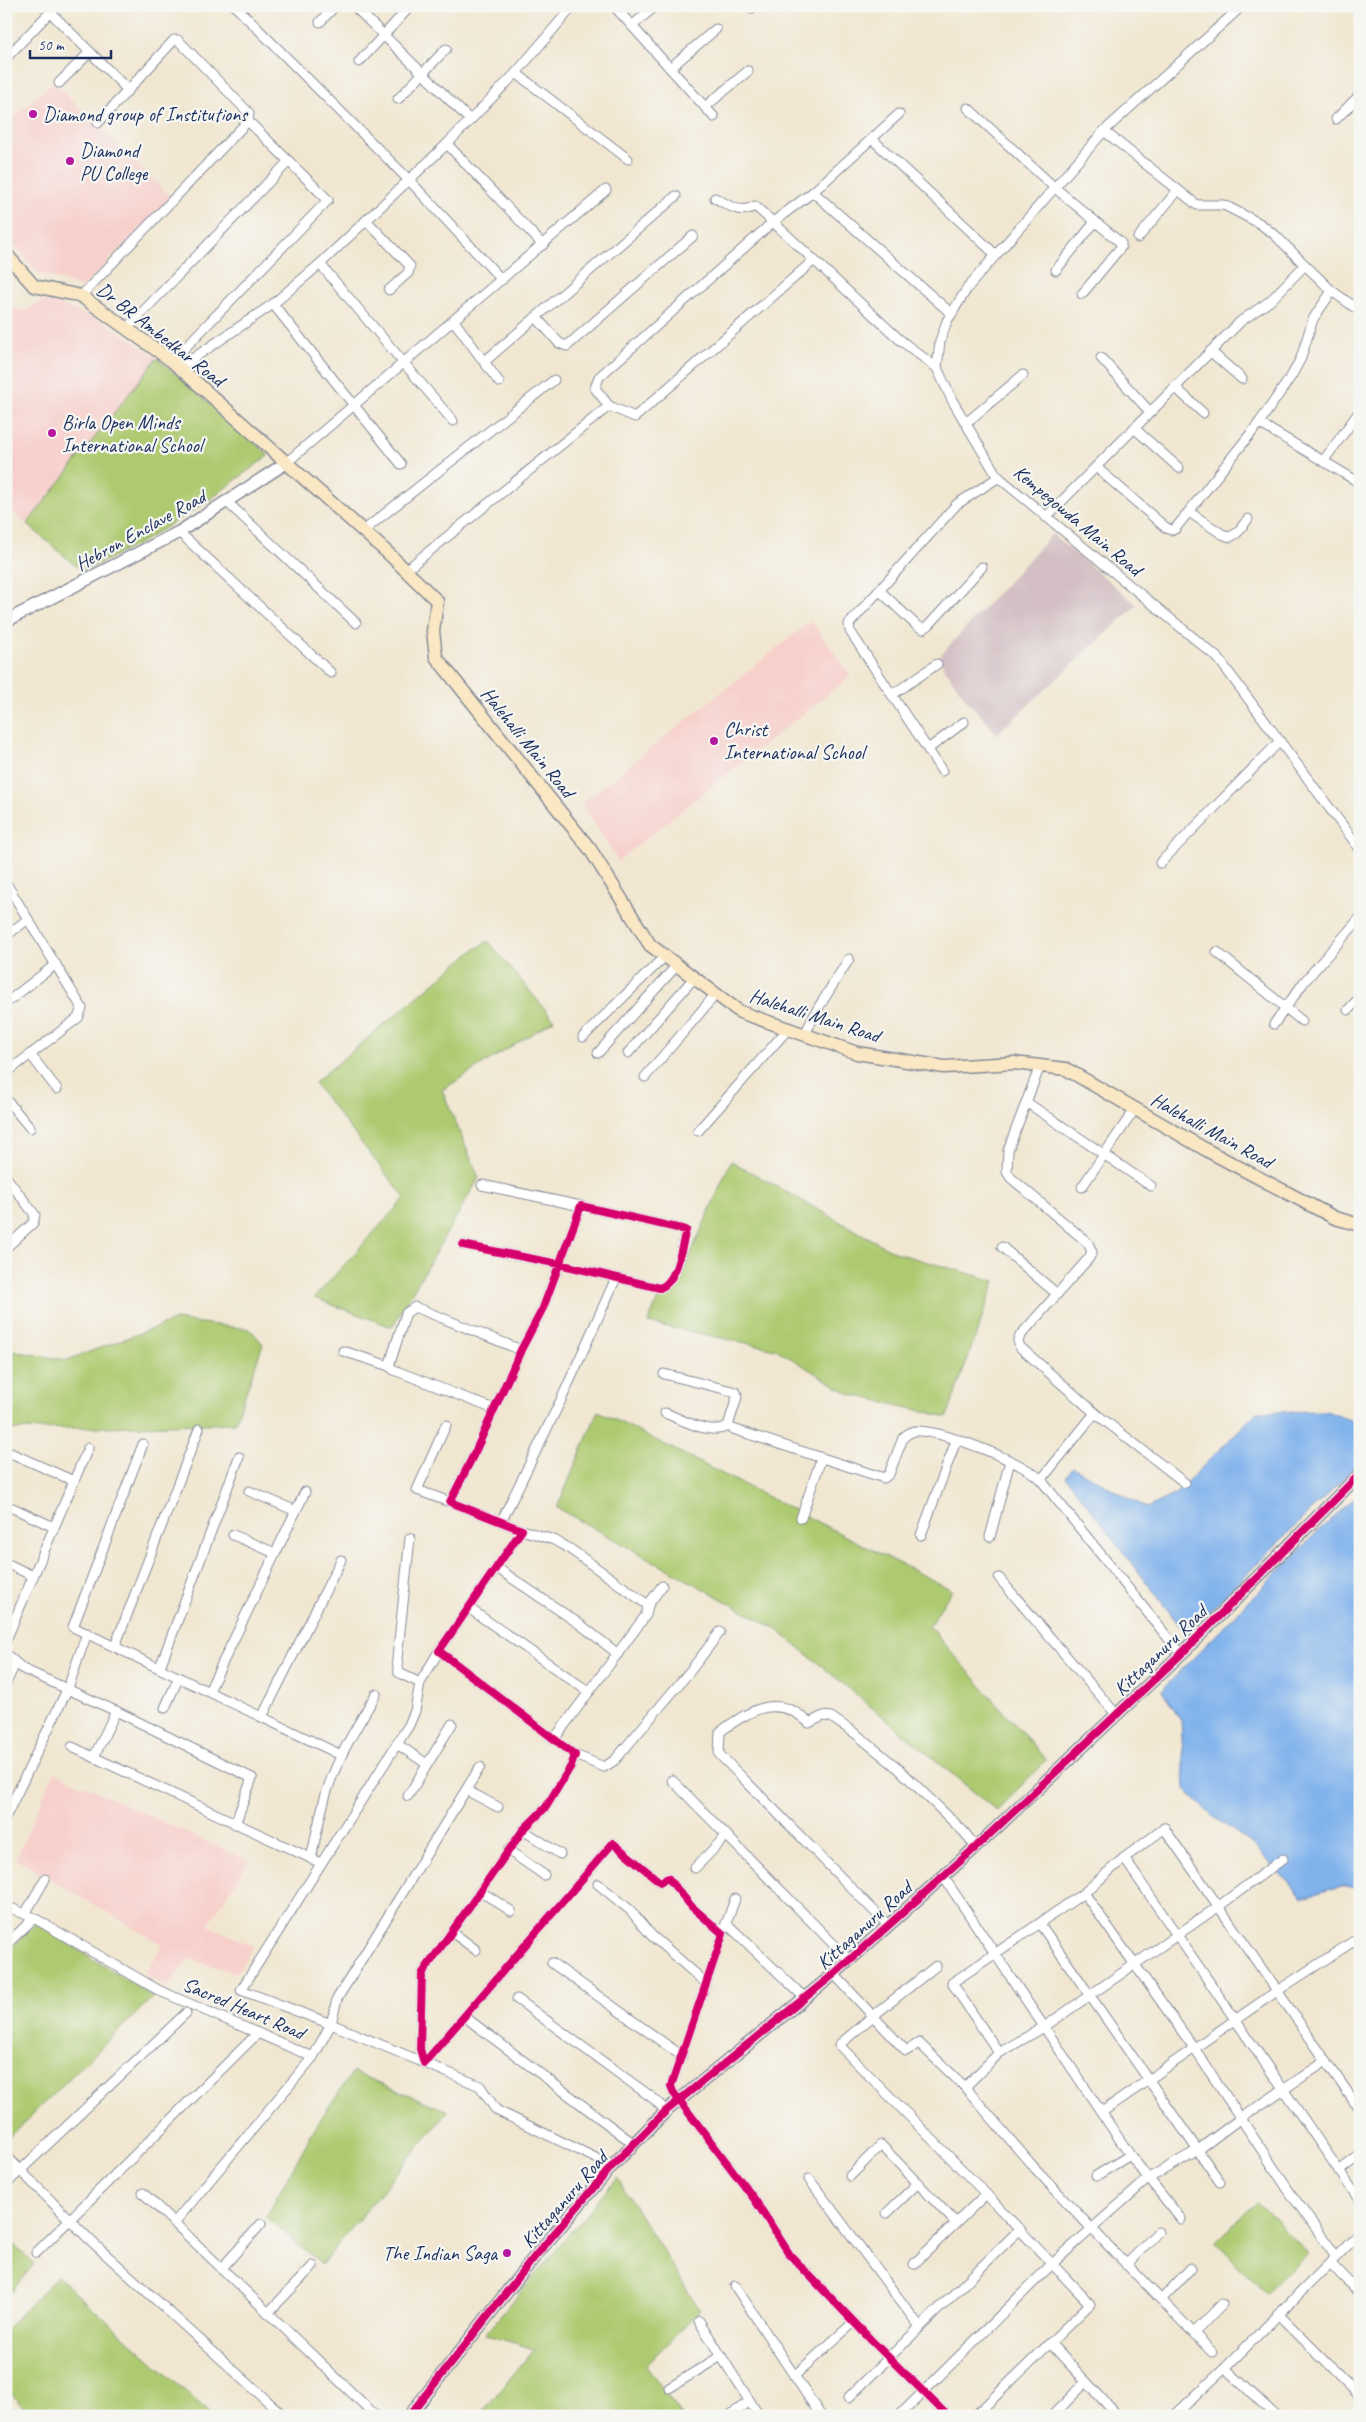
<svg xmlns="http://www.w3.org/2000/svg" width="1366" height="2422" font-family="Caveat,sans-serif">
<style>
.built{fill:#f7d0cc}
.industrial{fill:#d2bec3}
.green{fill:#adca70;stroke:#647c67}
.water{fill:#80b2ec;stroke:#4e70a5}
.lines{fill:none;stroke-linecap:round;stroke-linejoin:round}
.minor-casing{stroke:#868b98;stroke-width:11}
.tertiary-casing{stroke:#868b98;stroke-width:14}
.secondary-casing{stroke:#868b98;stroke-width:15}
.minor{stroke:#fff;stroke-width:9}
.tertiary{stroke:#fff;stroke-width:11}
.secondary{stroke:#fae7c3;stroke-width:12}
.cycleway-casing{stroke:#f6f6f2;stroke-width:11}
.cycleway{stroke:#d6006c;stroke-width:8}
.poi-dot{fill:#b5179e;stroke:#f6f6f2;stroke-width:2}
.labels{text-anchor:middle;stroke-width:4.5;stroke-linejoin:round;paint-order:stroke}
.poi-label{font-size:20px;fill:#1b2f5e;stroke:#f6f6f2;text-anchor:start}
.street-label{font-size:20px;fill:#1b2f5e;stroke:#f6f6f2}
</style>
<rect width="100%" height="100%" fill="#f6f6f2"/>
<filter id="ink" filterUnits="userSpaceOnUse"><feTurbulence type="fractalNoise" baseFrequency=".02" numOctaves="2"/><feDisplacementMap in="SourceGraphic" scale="10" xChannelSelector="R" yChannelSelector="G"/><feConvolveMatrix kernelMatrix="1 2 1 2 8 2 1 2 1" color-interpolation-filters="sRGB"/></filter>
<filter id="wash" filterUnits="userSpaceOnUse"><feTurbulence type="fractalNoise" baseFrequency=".0096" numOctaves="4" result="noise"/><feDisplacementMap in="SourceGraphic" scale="20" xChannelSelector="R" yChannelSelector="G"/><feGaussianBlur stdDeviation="1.12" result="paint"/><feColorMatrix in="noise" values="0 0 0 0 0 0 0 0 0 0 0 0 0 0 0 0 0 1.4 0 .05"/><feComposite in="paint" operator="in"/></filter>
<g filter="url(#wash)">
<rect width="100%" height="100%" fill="#f1e7d1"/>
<!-- built -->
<g class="built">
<path d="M53,82L171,197L82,288L37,272L6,236V125Z"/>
<path d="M45,299L107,323L157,358L27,524L6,508V308L25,311Z"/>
<path d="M811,621L851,676L618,861L582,803Z"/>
<path d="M54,1772L249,1861L208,1925L253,1946L237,1973L188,1959L168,1987L144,1975L163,1945L16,1859Z"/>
</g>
<!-- industrial -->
<path class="industrial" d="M1052,534L1137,605L997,734L965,698L938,658Z"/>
<!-- green -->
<g class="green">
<path d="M157,358L269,455L208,501L140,543L83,572L27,524Z"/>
<path d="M488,941L554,1020L442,1090L479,1178L392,1327L314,1298L405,1198L314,1083L471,952Z"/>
<path d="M731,1161L896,1253L995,1281L947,1417L849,1394L776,1349L648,1323L660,1294L678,1283Z"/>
<path d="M176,1320L250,1329L263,1344L235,1423L6,1430V1350L67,1360Z"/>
<path d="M598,1411L952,1590L929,1626L1046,1760L997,1811L778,1630L557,1508Z"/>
<path d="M36,1923L153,1997L6,2140V1953Z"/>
<path d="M353,2072L448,2111L322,2264L266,2217L317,2124Z"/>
<path d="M617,2178L700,2310L646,2365L682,2416H479L534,2349L485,2334Z"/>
<path d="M1257,2201L1308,2253L1266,2294L1215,2242Z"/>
<path d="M14,2245L34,2264L6,2298V2262Z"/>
<path d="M57,2276L213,2416H31L6,2388V2329Z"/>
</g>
<!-- water -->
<g class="water">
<path d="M1326,1411L1360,1424V1462L1186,1634L1066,1477L1073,1467L1147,1508L1174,1495L1257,1412Z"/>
<path d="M1360,1493V1888L1342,1886L1303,1897L1251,1843L1211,1815L1185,1789L1181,1720L1162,1690L1315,1534Z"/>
</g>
</g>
<g filter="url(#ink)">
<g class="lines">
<!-- minor casing -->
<g class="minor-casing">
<g id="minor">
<path d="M235,6L409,180L502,280"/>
<path d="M354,6L470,120"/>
<path d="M614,6L714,117"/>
<path d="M751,6L752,8"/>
<path d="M50,12L128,90"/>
<path d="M320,22L335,6"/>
<path d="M632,26L655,6"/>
<path d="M6,58L56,6"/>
<path d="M359,62L406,11"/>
<path d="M670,68L716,29"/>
<path d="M516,73L628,159"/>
<path d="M59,83L90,52"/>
<path d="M398,99L446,49"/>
<path d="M705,107L748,71"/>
<path d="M968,108L1054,187L1121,243V247L1082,294"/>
<path d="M899,114L813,192L773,222L899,339L937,368L952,400L997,476L1218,658L1360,849"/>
<path d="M1336,119L1360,95"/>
<path d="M98,123L174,40H178L249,113L248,121"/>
<path d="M872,139L996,255"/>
<path d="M447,144L543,245"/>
<path d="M813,192L952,314"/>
<path d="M715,198C729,205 740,215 755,206L773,222L599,377L595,388L609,406L635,417L813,261"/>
<path d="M366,220L410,266L408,273L389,290"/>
<path d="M1138,238L1178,190"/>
<path d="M320,264L453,421"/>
<path d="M1305,265L1332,291L1360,311"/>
<path d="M1056,270L1095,222"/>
<path d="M81,296L248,121L328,200L172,361"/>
<path d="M273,304L401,464"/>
<path d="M536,317L559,343L567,346L693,236"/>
<path d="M454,321L499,382"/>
<path d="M127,328L289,161"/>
<path d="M1210,351L1242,379"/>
<path d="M1101,358L1150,412"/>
<path d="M484,362L676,196"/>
<path d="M179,368L273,304L320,264L447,144L516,73L573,6"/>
<path d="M937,368L940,341L947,321L968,287L1104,131L1242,6"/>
<path d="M1175,387L1203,413"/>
<path d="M966,423L1023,375"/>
<path d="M1259,423L1360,483"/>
<path d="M1134,428L1179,468"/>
<path d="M1324,460L1360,411"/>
<path d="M286,463L606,190"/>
<path d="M1096,467L1165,527L1171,530L1175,529L1259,423L1292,375L1301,358L1313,319L1332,291"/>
<path d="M227,502L356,623"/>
<path d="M1189,512L1222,534L1230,537L1237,533L1248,519"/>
<path d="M1046,517L1241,321L1270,301L1305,265L1275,235L1259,223L1224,205H1197L1104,131"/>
<path d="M363,531L554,380"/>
<path d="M179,532L331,673"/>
<path d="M406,570L609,406"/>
<path d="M879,590L916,625L923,629L929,625L982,567"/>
<path d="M892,695L937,664"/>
<path d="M928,749L964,722"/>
<path d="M942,771L850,631L849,624L957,504L999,477"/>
<path d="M1160,863L1280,741"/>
<path d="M6,883L82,1008L78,1018L6,1073"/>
<path d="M6,936L28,919"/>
<path d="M1217,952L1302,1021"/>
<path d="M6,1003L56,964"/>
<path d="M1348,1010L1360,997"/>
<path d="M1274,1024L1304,982L1360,918"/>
<path d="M805,1034L817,1010L849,959"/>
<path d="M583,1037L665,956"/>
<path d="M598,1053L677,965"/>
<path d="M628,1053L694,978"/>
<path d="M30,1054L57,1089"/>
<path d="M1040,1066L1008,1150L1007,1172L1011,1178L1088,1243L1092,1252L1089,1258L1020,1336L1018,1341L1020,1347L1095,1413L1185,1483"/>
<path d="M645,1077L716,994"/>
<path d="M6,1099L30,1128"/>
<path d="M1026,1102L1151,1186"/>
<path d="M698,1131L788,1029"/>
<path d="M6,1177L35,1215L33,1223L8,1246"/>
<path d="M482,1185L581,1206"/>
<path d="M1082,1187L1135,1109"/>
<path d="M463,1245L559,1264L660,1288C678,1281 681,1247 686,1230L581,1206L543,1308L521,1350L476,1450L450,1502L522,1530L439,1651L575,1755L571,1766L546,1807L523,1830L422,1974L420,2049L424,2063L613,1843L660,1882L668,1878L692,1907L723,1934L671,2086L673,2092L755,2200L790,2255L872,2341L948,2416"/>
<path d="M1002,1247L1057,1294"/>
<path d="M343,1351L389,1366"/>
<path d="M664,1374L736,1392L737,1397L728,1426L733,1429L884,1478L889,1474L903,1438C908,1433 913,1430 920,1431C947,1433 1022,1461 1041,1480"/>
<path d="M494,1409L394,1370L389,1366L406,1313L415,1307L521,1350"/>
<path d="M665,1413C683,1420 710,1436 728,1426"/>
<path d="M1095,1413L1041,1480L1181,1654"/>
<path d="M446,1425L417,1490L450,1502"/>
<path d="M143,1444L73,1627L341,1755"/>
<path d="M6,1451L74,1481"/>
<path d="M249,1491L296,1511"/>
<path d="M6,1505L54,1527"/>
<path d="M801,1518L821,1459"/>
<path d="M501,1522L561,1400L616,1278"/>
<path d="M522,1530L554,1540L570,1549L648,1605L646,1615L555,1738"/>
<path d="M233,1535L275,1553"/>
<path d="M921,1535L956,1441"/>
<path d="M990,1537L1010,1461"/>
<path d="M410,1538L397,1659L399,1673L420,1683"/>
<path d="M6,1563L33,1576"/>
<path d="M497,1568L581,1625L618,1654"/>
<path d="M999,1578L1116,1714"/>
<path d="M648,1605L662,1586"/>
<path d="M470,1609L589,1692"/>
<path d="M6,1640L88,1448"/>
<path d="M115,1646L199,1429"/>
<path d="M439,1651L420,1683L415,1711L409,1725L241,1990L331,2024L337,1999L480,1767"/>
<path d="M6,1654L23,1669L116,1711L252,1778L235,1824"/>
<path d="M160,1667L239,1457"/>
<path d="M6,1683L15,1664"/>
<path d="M209,1691L305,1492"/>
<path d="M165,1708L179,1677"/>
<path d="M262,1717L341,1560"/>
<path d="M397,1744L427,1764"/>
<path d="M72,1747L321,1863"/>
<path d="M575,1755L604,1767L615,1760L691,1670L720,1632"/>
<path d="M94,1757L116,1711"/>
<path d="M672,1780L849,1960"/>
<path d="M466,1790L498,1807"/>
<path d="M408,1796L452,1724"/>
<path d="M6,1816L68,1688L87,1633"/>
<path d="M1164,1828L1360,2110"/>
<path d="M523,1830L560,1854"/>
<path d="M508,1850L544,1875"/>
<path d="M1124,1858L1360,2201"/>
<path d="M311,1859C316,1836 320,1813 327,1791C338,1756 358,1725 376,1694"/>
<path d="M695,1868L727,1835"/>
<path d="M943,1876L1130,2155L1181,2219"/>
<path d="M598,1884L630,1910L651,1935L706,1983"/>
<path d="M480,1891L511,1911"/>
<path d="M1084,1893L1194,2048L1291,2194L1336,2256"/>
<path d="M6,1906L34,1918L160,1991L313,2057L331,2024L480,2086L496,2110L612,2166"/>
<path d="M25,1914L45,1879"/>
<path d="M726,1923L805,1998"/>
<path d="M1040,1924L1220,2182"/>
<path d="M888,1925L719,1754L720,1732C750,1709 779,1693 809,1723L823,1716L831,1717L856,1734L899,1769L964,1832L976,1847"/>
<path d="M725,1927L735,1899"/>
<path d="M452,1932L476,1950"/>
<path d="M6,1945L34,1918"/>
<path d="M552,1963L682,2056"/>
<path d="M936,1966L873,2016L906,2051L919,2043L965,2087L999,2053L1044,2027L1219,1906L1283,1859"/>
<path d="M834,1974L873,2016L839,2045L986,2194L1090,2304L975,2416"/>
<path d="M517,1999L654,2099L666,2111"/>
<path d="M465,2017L634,2144"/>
<path d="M999,2053L952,1983L1084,1893L1124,1858L1165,1828"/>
<path d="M965,2087L1031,2164L1092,2229L1212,2352"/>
<path d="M1102,2112L1277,1991L1360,1937"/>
<path d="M6,2156L91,2241L284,2416"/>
<path d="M1339,2171L1360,2155"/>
<path d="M850,2176L881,2145L956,2223"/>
<path d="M1096,2176L1130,2155"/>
<path d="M809,2179L920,2327"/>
<path d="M6,2184L186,2013"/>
<path d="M143,2193L376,2416"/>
<path d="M887,2213L918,2183"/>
<path d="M174,2223L313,2057"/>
<path d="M36,2253L258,2033"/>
<path d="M1330,2263L1360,2294"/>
<path d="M914,2264L986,2194"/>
<path d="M1126,2265L1158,2232"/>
<path d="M222,2268L261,2224"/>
<path d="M735,2286L821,2416"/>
<path d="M1161,2300L1191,2268"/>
<path d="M268,2313L313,2266"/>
<path d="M1278,2314L1360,2396"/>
<path d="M699,2321L759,2416"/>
<path d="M1194,2333L1222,2304"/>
<path d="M1050,2343L1118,2416"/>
<path d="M1225,2368L1276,2416"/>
<path d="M794,2376L854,2322"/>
<path d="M669,2388L721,2356"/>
<path d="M848,2398L1020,2229"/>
<path d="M729,2416L750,2401"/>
<path d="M899,2416L1052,2264L1149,2178L1198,2150L1241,2118L1326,2061"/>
<path d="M1052,2416L1086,2382"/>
<path d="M1174,2416L1225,2368L1360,2233"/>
</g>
</g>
<!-- tertiary casing -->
<g class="tertiary-casing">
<g id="tertiary">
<path d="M6,621L179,532L286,463"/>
<path d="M409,2416L536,2255L612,2166L666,2111L834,1974L976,1847L1181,1654L1360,1474"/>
</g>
</g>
<!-- secondary casing -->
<g class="secondary-casing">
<path id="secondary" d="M6,254L34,286L81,296L172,361L389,554L437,601L433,631L436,657L590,849L650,945L740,1012L857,1053L944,1067L1014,1063L1066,1069L1210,1152L1335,1218L1360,1225"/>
</g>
<!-- minor -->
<use href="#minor" class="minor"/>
<!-- tertiary -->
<use href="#tertiary" class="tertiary"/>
<!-- secondary -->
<use href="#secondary" class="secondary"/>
<!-- cycleway casing -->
<g class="cycleway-casing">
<g id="cycleway">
<path d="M463,1245L559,1264L660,1288C678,1281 681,1247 686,1230L581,1206L543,1308L521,1350L476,1450L450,1502L522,1530L439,1651L575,1755L571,1766L546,1807L523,1830L422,1974L420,2049L424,2063L613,1843L660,1882L668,1878L692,1907L723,1934L671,2086L673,2092L755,2200L790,2255L872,2341L948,2416"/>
<path d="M409,2416L536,2255L612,2166L666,2111L834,1974L976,1847L1181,1654L1360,1474"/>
</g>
</g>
<!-- cycleway -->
<use href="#cycleway" class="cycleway"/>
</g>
</g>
<!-- markers -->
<g class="poi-dot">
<circle cx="33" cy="114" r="5"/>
<circle cx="70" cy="161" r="5"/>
<circle cx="52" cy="433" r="5"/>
<circle cx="714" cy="741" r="5"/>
<circle cx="507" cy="2253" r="5"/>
</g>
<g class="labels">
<!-- poi labels -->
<g class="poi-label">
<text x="43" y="121">Diamond group of Institutions</text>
<text x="80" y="157">Diamond<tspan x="80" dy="23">PU College</tspan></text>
<text x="62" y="429">Birla Open Minds<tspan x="62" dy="23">International School</tspan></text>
<text x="724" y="736">Christ<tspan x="724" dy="23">International School</tspan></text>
<text x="497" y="2260" text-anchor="end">The Indian Saga</text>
</g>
<!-- street labels -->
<g class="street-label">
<text transform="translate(161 334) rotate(38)" y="7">Dr BR Ambedkar Road</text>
<text transform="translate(1078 520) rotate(40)" y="7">Kempegowda Main Road</text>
<text transform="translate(140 530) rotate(-29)" y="7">Hebron Enclave Road</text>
<text transform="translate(528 742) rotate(51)" y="7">Halehalli Main Road</text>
<text transform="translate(815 1015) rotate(18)" y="7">Halehalli Main Road</text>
<text transform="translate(1212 1130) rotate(29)" y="7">Halehalli Main Road</text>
<text transform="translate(1160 1650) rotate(-44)" y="7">Kittaganuru Road</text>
<text transform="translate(864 1925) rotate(-42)" y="7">Kittaganuru Road</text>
<text transform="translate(244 2008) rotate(23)" y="7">Sacred Heart Road</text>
<text transform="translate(564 2199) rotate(-49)" y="7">Kittaganuru Road</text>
</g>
</g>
<!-- margin -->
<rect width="1366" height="2422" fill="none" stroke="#f6f6f2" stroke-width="25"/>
<!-- scale -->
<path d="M30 50v8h81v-8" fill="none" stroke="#1b2f5e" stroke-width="2.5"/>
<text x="38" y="50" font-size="15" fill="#1b2f5e" stroke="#f6f6f2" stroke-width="4" paint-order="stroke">50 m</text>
</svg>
